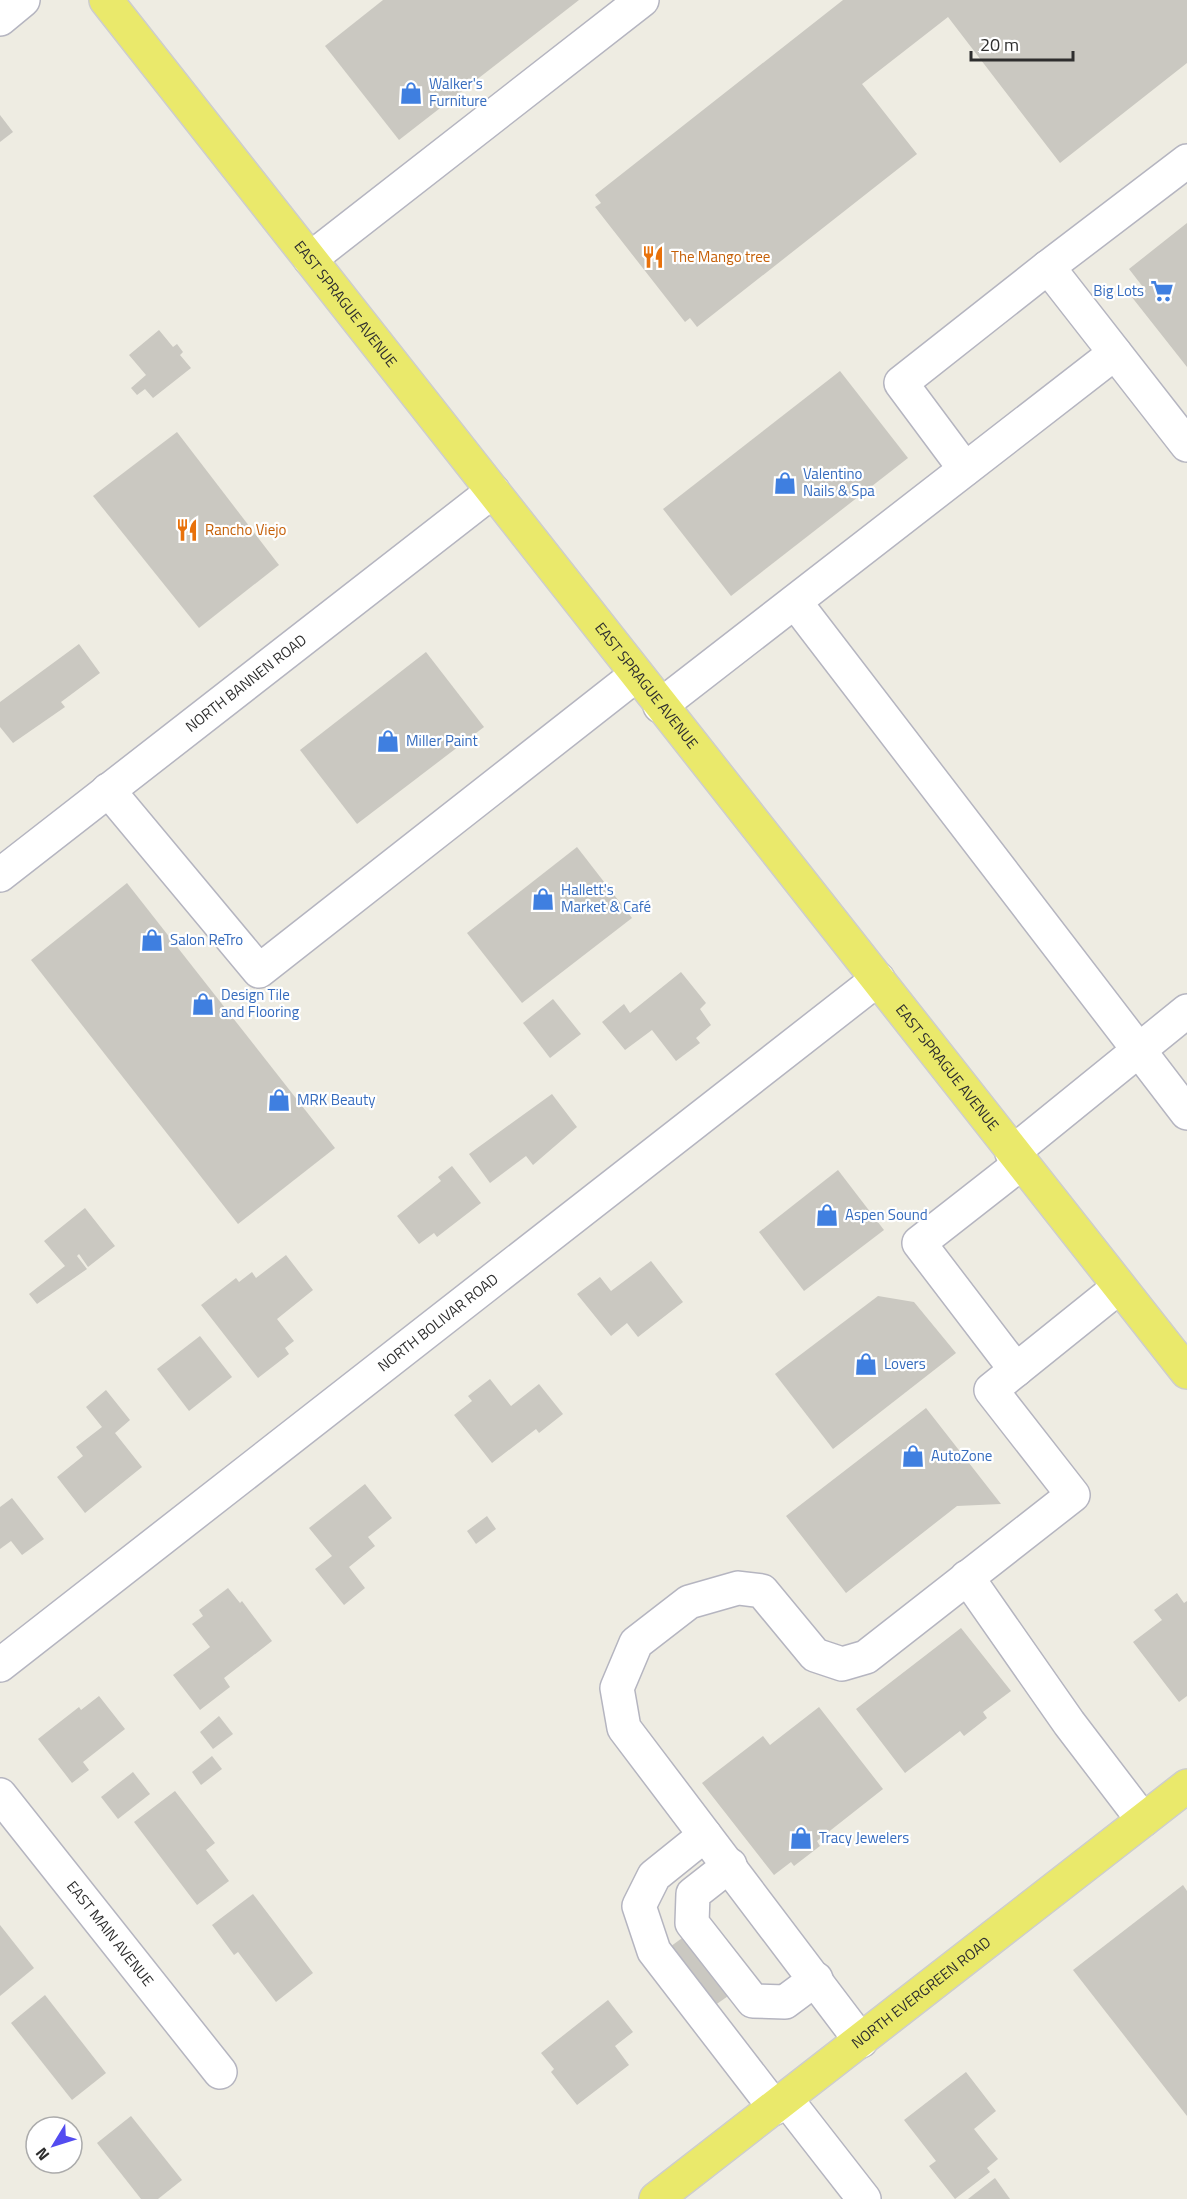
<svg xmlns="http://www.w3.org/2000/svg" width="1187" height="2199" font-family="'Titillium Web',sans-serif">
<style>
.building{fill:#cac8c1}
.lines{fill:none;stroke-linecap:round;stroke-linejoin:round}
.minor-casing{stroke:#b5b5c0;stroke-width:36}
.major-casing{stroke:#cdcdcd;stroke-width:36}
.minor{stroke:#fff;stroke-width:33}
.major{stroke:#eae96b;stroke-width:33}
.labels{text-anchor:middle;stroke-width:4.5;stroke-linejoin:round;paint-order:stroke}
.shop-label{font-size:15px;fill:#366cbe;stroke:#fff;text-anchor:start}
.food-label{font-size:15px;fill:#c56008;stroke:#fff;text-anchor:start}
.street-label{font-size:15px;fill:#2e2e2e;stroke:#fff}
</style>
<rect width="100%" height="100%" fill="#eeece2"/>
<!-- building -->
<g class="building">
<path d="M383,0H579L399,140L325,46Z"/>
<path d="M843,0H1187V63L1060,163L948,17L862,84L917,154L697,327L690,318L685,322L595,207L601,203L595,195Z"/>
<path d="M0,115L13,132L0,142Z"/>
<path d="M1187,223V367L1131,296L1143,287L1129,269Z"/>
<path d="M159,330L173,347L177,344L183,352L180,355L191,368L153,398L145,389L137,395L131,388L146,375L129,355Z"/>
<path d="M840,371L908,458L731,596L663,509Z"/>
<path d="M177,432L279,565L199,628L93,496Z"/>
<path d="M79,644L100,673L61,702L65,707L13,743L0,727V702Z"/>
<path d="M426,652L484,727L357,824L300,750Z"/>
<path d="M577,847L632,918L522,1003L467,933Z"/>
<path d="M127,883L335,1148L238,1224L31,960Z"/>
<path d="M681,972L706,1003L700,1009L711,1025L696,1038L700,1043L676,1061L652,1030L625,1050L602,1022L624,1004L630,1013Z"/>
<path d="M553,999L581,1034L550,1058L523,1023Z"/>
<path d="M552,1094L577,1127L533,1165L526,1156L490,1183L469,1154Z"/>
<path d="M452,1166L481,1203L437,1237L434,1233L419,1244L397,1216L441,1181L438,1177Z"/>
<path d="M838,1170L884,1230L804,1291L759,1232Z"/>
<path d="M85,1208L115,1246L88,1267L79,1254L77,1256L87,1269L37,1304L29,1294L65,1266L44,1241Z"/>
<path d="M286,1255L313,1290L277,1319L294,1341L285,1348L289,1354L258,1378L201,1305L236,1278L239,1282L252,1272L256,1278Z"/>
<path d="M651,1261L683,1302L638,1337L627,1323L611,1336L577,1294L600,1277L611,1291Z"/>
<path d="M878,1296L914,1302L956,1353L833,1449L775,1374Z"/>
<path d="M200,1336L232,1377L189,1411L157,1369Z"/>
<path d="M490,1379L511,1406L539,1384L563,1414L539,1433L536,1429L492,1463L454,1415L472,1401L468,1396Z"/>
<path d="M106,1390L130,1420L115,1433L142,1467L85,1513L57,1477L83,1456L76,1447L102,1427L86,1407Z"/>
<path d="M926,1408L1001,1504L957,1506L846,1593L786,1516Z"/>
<path d="M365,1484L392,1518L368,1537L375,1546L349,1567L365,1588L344,1605L315,1569L332,1556L309,1528Z"/>
<path d="M12,1498L44,1539L22,1555L11,1541L0,1549V1507Z"/>
<path d="M487,1516L496,1529L476,1544L467,1531Z"/>
<path d="M228,1588L240,1603L242,1601L272,1641L224,1678L230,1687L200,1710L173,1675L210,1647L192,1624L203,1616L199,1610Z"/>
<path d="M1177,1593L1184,1603L1187,1601V1696L1179,1702L1133,1642L1162,1620L1154,1610Z"/>
<path d="M961,1628L1011,1691L983,1712L987,1718L964,1736L960,1731L905,1773L856,1709Z"/>
<path d="M99,1696L125,1729L83,1762L89,1770L72,1783L38,1739L79,1707L81,1710Z"/>
<path d="M819,1707L883,1789L817,1841L820,1846L794,1866L791,1862L774,1875L702,1783L763,1736L770,1745Z"/>
<path d="M219,1716L233,1734L213,1749L200,1732Z"/>
<path d="M212,1756L222,1769L201,1785L192,1772Z"/>
<path d="M133,1772L150,1794L118,1819L101,1797Z"/>
<path d="M175,1791L215,1843L206,1850L229,1881L197,1905L134,1822Z"/>
<path d="M1183,1885L1187,1891V2116L1073,1970Z"/>
<path d="M253,1894L313,1973L276,2002L238,1952L234,1955L212,1925Z"/>
<path d="M0,1925L34,1968L0,1996Z"/>
<path d="M685,1936L731,1994L711,2008L667,1949Z"/>
<path d="M45,1995L106,2073L72,2100L11,2023Z"/>
<path d="M608,2000L633,2032L615,2046L629,2065L577,2105L551,2072L554,2069L541,2053Z"/>
<path d="M966,2072L996,2111L974,2129L998,2159L987,2168L990,2172L955,2199L929,2166L936,2161L904,2120Z"/>
<path d="M131,2116L182,2180L158,2199H141L97,2143Z"/>
<path d="M995,2178L1010,2199H968Z"/>
</g>
<g class="lines">
<!-- minor casing -->
<g class="minor-casing">
<g id="minor">
<path d="M0,19L23,0"/>
<path d="M1187,161L1048,267L1187,445"/>
<path d="M310,259L642,0"/>
<path d="M965,469L901,383L1048,267"/>
<path d="M795,602L1187,1113"/>
<path d="M660,706L1115,353"/>
<path d="M108,790L259,971L636,675"/>
<path id="s1" d="M0,875L493,491"/>
<path d="M1012,1153L1187,1011"/>
<path d="M1016,1370L919,1243L1020,1164"/>
<path d="M967,1577L1069,1723L1143,1820"/>
<path id="s2" d="M0,1665L878,979"/>
<path id="s3" d="M0,1795L220,2072"/>
<path d="M705,1835L654,1876L639,1906L654,1951L775,2108"/>
<path d="M730,1865L693,1894L692,1923L753,2001L785,2002L816,1979"/>
<path d="M861,2041L624,1728L617,1688L636,1643L689,1602L738,1588L762,1591L815,1655L842,1664L866,1657L1073,1495L991,1390L1119,1287"/>
<path d="M786,2099L864,2199"/>
</g>
</g>
<!-- major casing -->
<g class="major-casing">
<g id="major">
<path id="s4" d="M106,0L1187,1372"/>
<path id="s5" d="M656,2199L1187,1786"/>
</g>
</g>
<!-- minor -->
<use href="#minor" class="minor"/>
<!-- major -->
<use href="#major" class="major"/>
</g>
<!-- icons -->
<defs>
<g id="shop-bare" transform="scale(1.8)"><path d="M-5-2.5h2.3a2.7 3.5 0 0 1 5.4 0H5L5.5 6h-11ZM-1.5-2.5h3a1.5 2.3 0 0 0-3 0Z" fill="#3f7fe0" stroke="#fff" stroke-width="2.5" paint-order="stroke"/></g>
<g id="restaurant-bare" transform="scale(1.8)"><path d="M-5-6h1v4h1v-4h1v4h1v-4h1v5L-1.5 .5V6h-2V.5L-5-1ZM5-6V6H3V1.5H1.5Q1.5-4 5-6Z" fill="#e8710a" stroke="#fff" stroke-width="2.5" paint-order="stroke"/></g>
<g id="supermarket-bare" transform="scale(1.8)"><path d="M-6-5.5h2.5l.6 2H6L4.5 2H-2.5L-4.4-4H-6ZM-1.5 3.2a1.3 1.3 0 1 0 .1 0ZM3 3.2a1.3 1.3 0 1 0 .1 0Z" fill="#3f7fe0" stroke="#fff" stroke-width="2.5" paint-order="stroke"/></g>
</defs>
<g fill-rule="evenodd">
<use href="#shop-bare" x="411" y="93"/>
<use href="#restaurant-bare" x="653" y="257"/>
<use href="#supermarket-bare" x="1162" y="291"/>
<use href="#shop-bare" x="785" y="483"/>
<use href="#restaurant-bare" x="187" y="530"/>
<use href="#shop-bare" x="388" y="741"/>
<use href="#shop-bare" x="543" y="899"/>
<use href="#shop-bare" x="152" y="940"/>
<use href="#shop-bare" x="203" y="1004"/>
<use href="#shop-bare" x="279" y="1100"/>
<use href="#shop-bare" x="827" y="1215"/>
<use href="#shop-bare" x="866" y="1364"/>
<use href="#shop-bare" x="913" y="1456"/>
<use href="#shop-bare" x="801" y="1838"/>
</g>
<g class="labels">
<!-- shop labels -->
<g class="shop-label">
<text x="429" y="89">Walker's<tspan x="429" dy="17">Furniture</tspan></text>
<text x="1144" y="296" text-anchor="end">Big Lots</text>
<text x="803" y="479">Valentino<tspan x="803" dy="17">Nails &amp; Spa</tspan></text>
<text x="406" y="746">Miller Paint</text>
<text x="561" y="895">Hallett's<tspan x="561" dy="17">Market &amp; Café</tspan></text>
<text x="170" y="945">Salon ReTro</text>
<text x="221" y="1000">Design Tile<tspan x="221" dy="17">and Flooring</tspan></text>
<text x="297" y="1105">MRK Beauty</text>
<text x="845" y="1220">Aspen Sound</text>
<text x="884" y="1369">Lovers</text>
<text x="931" y="1461">AutoZone</text>
<text x="819" y="1843">Tracy Jewelers</text>
</g>
<!-- food labels -->
<g class="food-label">
<text x="671" y="262">The Mango tree</text>
<text x="205" y="535">Rancho Viejo</text>
</g>
<!-- street labels -->
<g class="street-label">
<text dy="5" stroke="none"><textPath href="#s4" startOffset="387">EAST SPRAGUE AVENUE</textPath></text>
<text dy="5" stroke="none"><textPath href="#s1" startOffset="312">NORTH BANNEN ROAD</textPath></text>
<text dy="5" stroke="none"><textPath href="#s4" startOffset="873">EAST SPRAGUE AVENUE</textPath></text>
<text dy="5" stroke="none"><textPath href="#s4" startOffset="1359">EAST SPRAGUE AVENUE</textPath></text>
<text dy="5" stroke="none"><textPath href="#s2" startOffset="556">NORTH BOLIVAR ROAD</textPath></text>
<text dy="5" stroke="none"><textPath href="#s3" startOffset="177">EAST MAIN AVENUE</textPath></text>
<text dy="5" stroke="none"><textPath href="#s5" startOffset="336">NORTH EVERGREEN ROAD</textPath></text>
</g>
</g>
<!-- north arrow -->
<g transform="translate(54 2145) rotate(232)"><circle r="28" fill="#ffffff" stroke="#ababab" stroke-width="1.5"/>
<path d="M0-4.5L10 22L0 15L-10 22Z" fill="#534cf0"/>
<text y="-9" font-size="16" font-weight="bold" text-anchor="middle" fill="#2e2e2e">N</text>
</g>
<!-- scale -->
<path d="M971 51v9h102v-9" fill="none" stroke="#2e2e2e" stroke-width="3"/>
<text x="980" y="51" font-size="18" fill="#2e2e2e" stroke="#ffffff" stroke-width="4.5" paint-order="stroke">20 m</text>
</svg>
